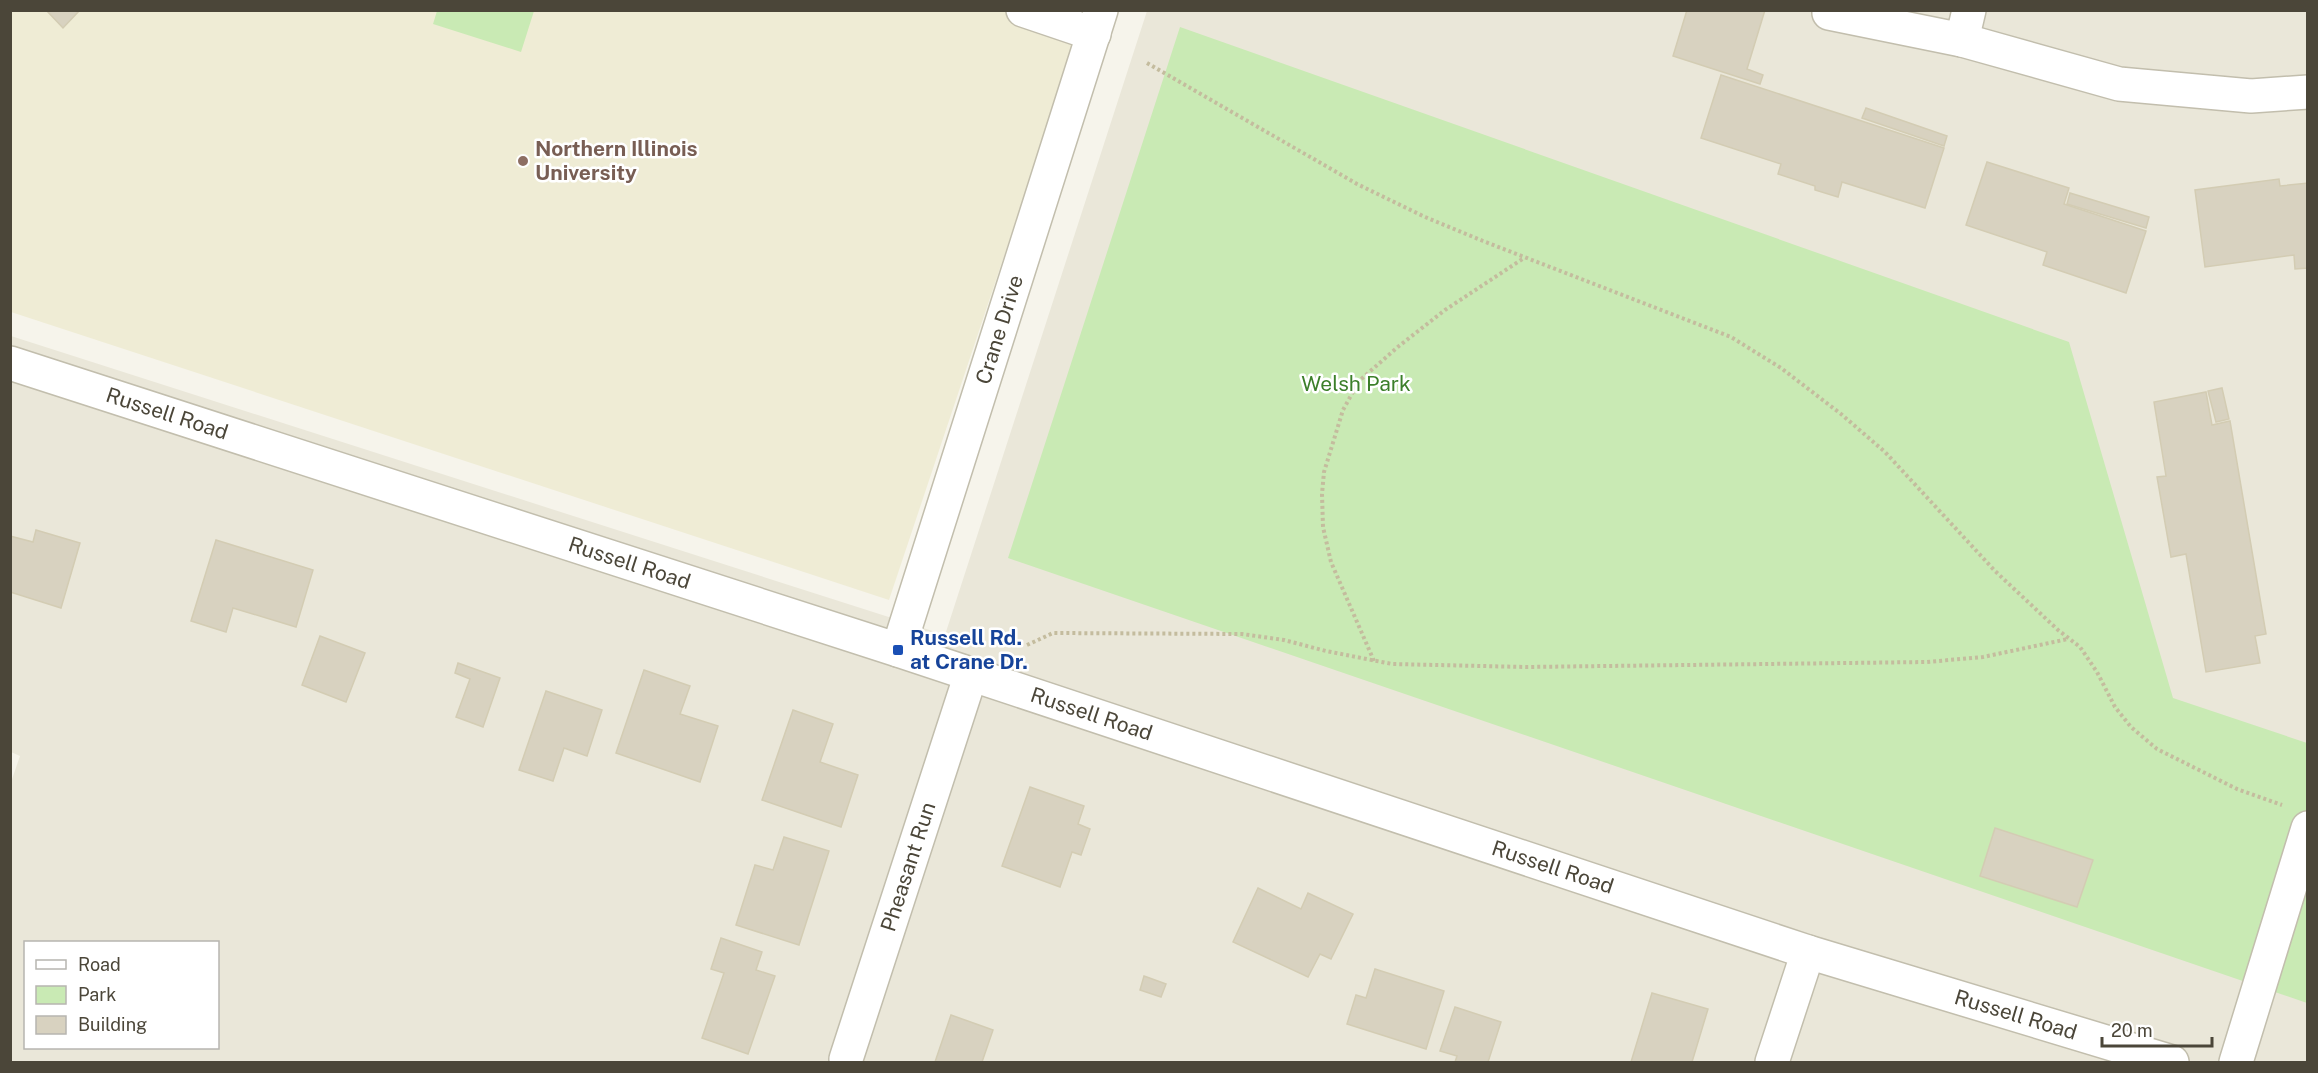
<svg xmlns="http://www.w3.org/2000/svg" width="2318" height="1073" font-family="'Public Sans',sans-serif">
<style>
.residential{fill:#eae7d9;fill-rule:evenodd}
.education{fill:#efecd5}
.green{fill:#c9eab4}
.building{fill:#d8d2c0;stroke:#d3ccb3;stroke-width:1.5}
.lines{fill:none;stroke-linecap:round;stroke-linejoin:round}
.minor-casing{stroke:#c2bead;stroke-width:36}
.path{stroke:#c4bc9e;stroke-width:4;stroke-dasharray:3 3;stroke-linecap:butt}
.minor{stroke:#fff;stroke-width:33}
.education-dot{fill:#8d6e63;stroke:#fff;stroke-width:2}
.transit-dot{fill:#1a4fb4;stroke:#fff;stroke-width:2}
.labels{text-anchor:middle;stroke-width:5;stroke-linejoin:round;paint-order:stroke}
.education-label{font-size:21px;font-weight:bold;fill:#785e54;stroke:#fff;text-anchor:start}
.street-label{font-size:21px;fill:#4b4639;stroke:#fff}
.park-label{font-size:21px;fill:#3c7f2a;stroke:#fff}
.transit-label{font-size:21px;font-weight:bold;fill:#164399;stroke:#fff;text-anchor:start}
</style>
<rect width="100%" height="100%" fill="#f6f4eb"/>
<!-- residential -->
<path class="residential" d="M1147,11H2307V1062H11L10,785L20,756L11,752V336L945,635ZM26,942H218V1048H26Z"/>
<!-- education -->
<path class="education" d="M11,11H1086L889,600L11,312Z"/>
<!-- green -->
<g class="green">
<path d="M437,11V10L534,11L521,52L433,24Z"/>
<path d="M1180,27L2069,342L2173,698L2307,743V1003L1008,558Z"/>
</g>
<!-- building -->
<g class="building">
<path d="M46,10H80L63,28Z"/>
<path d="M1687,10H1765L1747,69L1763,75L1760,84L1673,56Z"/>
<path d="M1721,75L1944,148L1925,208L1842,182L1838,197L1815,190V186L1778,174L1781,164L1701,138Z"/>
<path d="M1866,108L1947,136L1944,146L1862,118Z"/>
<path d="M1987,162L2069,188L2064,204L2146,231L2126,293L2043,265L2047,252L1966,225Z"/>
<path d="M2279,179L2280,186L2308,183V268L2295,269L2294,255L2205,267L2195,190Z"/>
<path d="M2070,193L2149,217L2146,228L2067,204Z"/>
<path d="M2222,388L2229,419L2216,422L2208,391Z"/>
<path d="M2206,392L2212,425L2230,421L2266,634L2255,636L2260,663L2206,672L2186,554L2171,557L2157,477L2166,476L2154,402Z"/>
<path d="M36,530L80,543L61,608L10,592V536L33,542Z"/>
<path d="M216,540L313,570L296,627L233,608L226,632L191,621Z"/>
<path d="M320,636L365,653L346,702L302,685Z"/>
<path d="M458,663L500,678L483,727L456,717L470,679L455,673Z"/>
<path d="M644,670L690,686L680,714L718,726L700,782L616,753Z"/>
<path d="M546,691L602,710L587,756L564,748L553,781L519,770Z"/>
<path d="M793,710L833,724L820,762L858,775L841,827L762,800Z"/>
<path d="M1030,787L1084,806L1078,824L1090,829L1081,855L1072,852L1060,887L1002,866Z"/>
<path d="M1995,828L2093,860L2077,907L1980,876Z"/>
<path d="M784,837L829,851L799,945L736,925L755,865L773,870Z"/>
<path d="M1258,888L1301,909L1308,893L1353,914L1331,959L1320,954L1308,977L1233,942Z"/>
<path d="M721,938L762,952L756,970L775,976L748,1054L702,1038L724,973L711,969Z"/>
<path d="M1375,969L1444,991L1426,1049L1347,1024L1356,995L1366,998Z"/>
<path d="M1144,976L1166,984L1161,997L1140,990Z"/>
<path d="M1652,993L1708,1009L1692,1062H1631Z"/>
<path d="M1455,1007L1501,1022L1488,1062H1455L1457,1056L1440,1051Z"/>
<path d="M951,1015L993,1030L982,1062H935Z"/>
</g>
<g class="lines">
<!-- minor casing -->
<g class="minor-casing">
<g id="minor">
<path d="M1023,10L1094,34"/>
<path d="M1829,13L1962,40L1969,10"/>
<path d="M1962,40L2119,84L2251,96L2308,92"/>
<path id="s1" d="M10,363L898,650L1808,952L2172,1062"/>
<path id="s2" d="M898,650L1101,10"/>
<path id="s3" d="M846,1059L971,674"/>
<path d="M1772,1062L1808,952"/>
<path d="M2236,1062L2308,828"/>
</g>
</g>
<!-- path -->
<g class="path">
<path d="M1147,63L1357,184L1425,217L1483,241L1731,337L1781,368L1841,414L1885,452L1995,571L2058,630L2080,647L2097,672L2115,707L2131,727L2157,749L2237,789L2282,805"/>
<path d="M1027,645L1053,633L1242,634L1284,640L1326,651L1392,664L1526,667L1927,662L1983,657L2068,639"/>
<path d="M1374,661L1331,562L1323,527L1322,494L1324,472L1343,410L1359,381L1399,346L1445,310L1524,258"/>
</g>
<!-- minor -->
<use href="#minor" class="minor"/>
</g>
<!-- markers -->
<circle class="education-dot" cx="523" cy="161" r="6"/>
<rect class="transit-dot" x="892" y="644" width="12" height="12" rx="3"/>
<g class="labels">
<!-- education labels -->
<g class="education-label">
<text x="535" y="156">Northern Illinois<tspan x="535" dy="24">University</tspan></text>
</g>
<!-- street labels -->
<g class="street-label">
<text dy="7" stroke="none"><textPath href="#s2" startOffset="336">Crane Drive</textPath></text>
<text dy="7" stroke="none"><textPath href="#s1" startOffset="165">Russell Road</textPath></text>
<text dy="7" stroke="none"><textPath href="#s1" startOffset="651">Russell Road</textPath></text>
<text dy="7" stroke="none"><textPath href="#s1" startOffset="1137">Russell Road</textPath></text>
<text dy="7" stroke="none"><textPath href="#s3" startOffset="202">Pheasant Run</textPath></text>
<text dy="7" stroke="none"><textPath href="#s1" startOffset="1623">Russell Road</textPath></text>
<text dy="7" stroke="none"><textPath href="#s1" startOffset="2109">Russell Road</textPath></text>
</g>
<!-- park labels -->
<g class="park-label">
<text x="1356" y="391">Welsh Park</text>
</g>
<!-- transit labels -->
<g class="transit-label">
<text x="910" y="645">Russell Rd.<tspan x="910" dy="24">at Crane Dr.</tspan></text>
</g>
</g>
<!-- border -->
<rect width="2318" height="1073" fill="none" stroke="#4b4639" stroke-width="24"/>
<!-- legend -->
<rect x="24" y="941" width="195" height="108" fill="#ffffff" stroke="#b7b5b0" stroke-width="1.5"/>
<rect x="36" y="960" width="30" height="9" fill="#ffffff" stroke="#b7b5b0" stroke-width="1.5"/>
<text x="78" y="971" font-size="18" fill="#4b4639">Road</text>
<rect x="36" y="986" width="30" height="18" fill="#c9eab4" stroke="#b7b5b0" stroke-width="1.5"/>
<text x="78" y="1001" font-size="18" fill="#4b4639">Park</text>
<rect x="36" y="1016" width="30" height="18" fill="#d8d2c0" stroke="#b7b5b0" stroke-width="1.5"/>
<text x="78" y="1031" font-size="18" fill="#4b4639">Building</text>
<!-- scale -->
<path d="M2102 1037v9h110v-9" fill="none" stroke="#4b4639" stroke-width="3"/>
<text x="2111" y="1037" font-size="18" fill="#4b4639" stroke="#ffffff" stroke-width="4.5" paint-order="stroke">20 m</text>
</svg>
